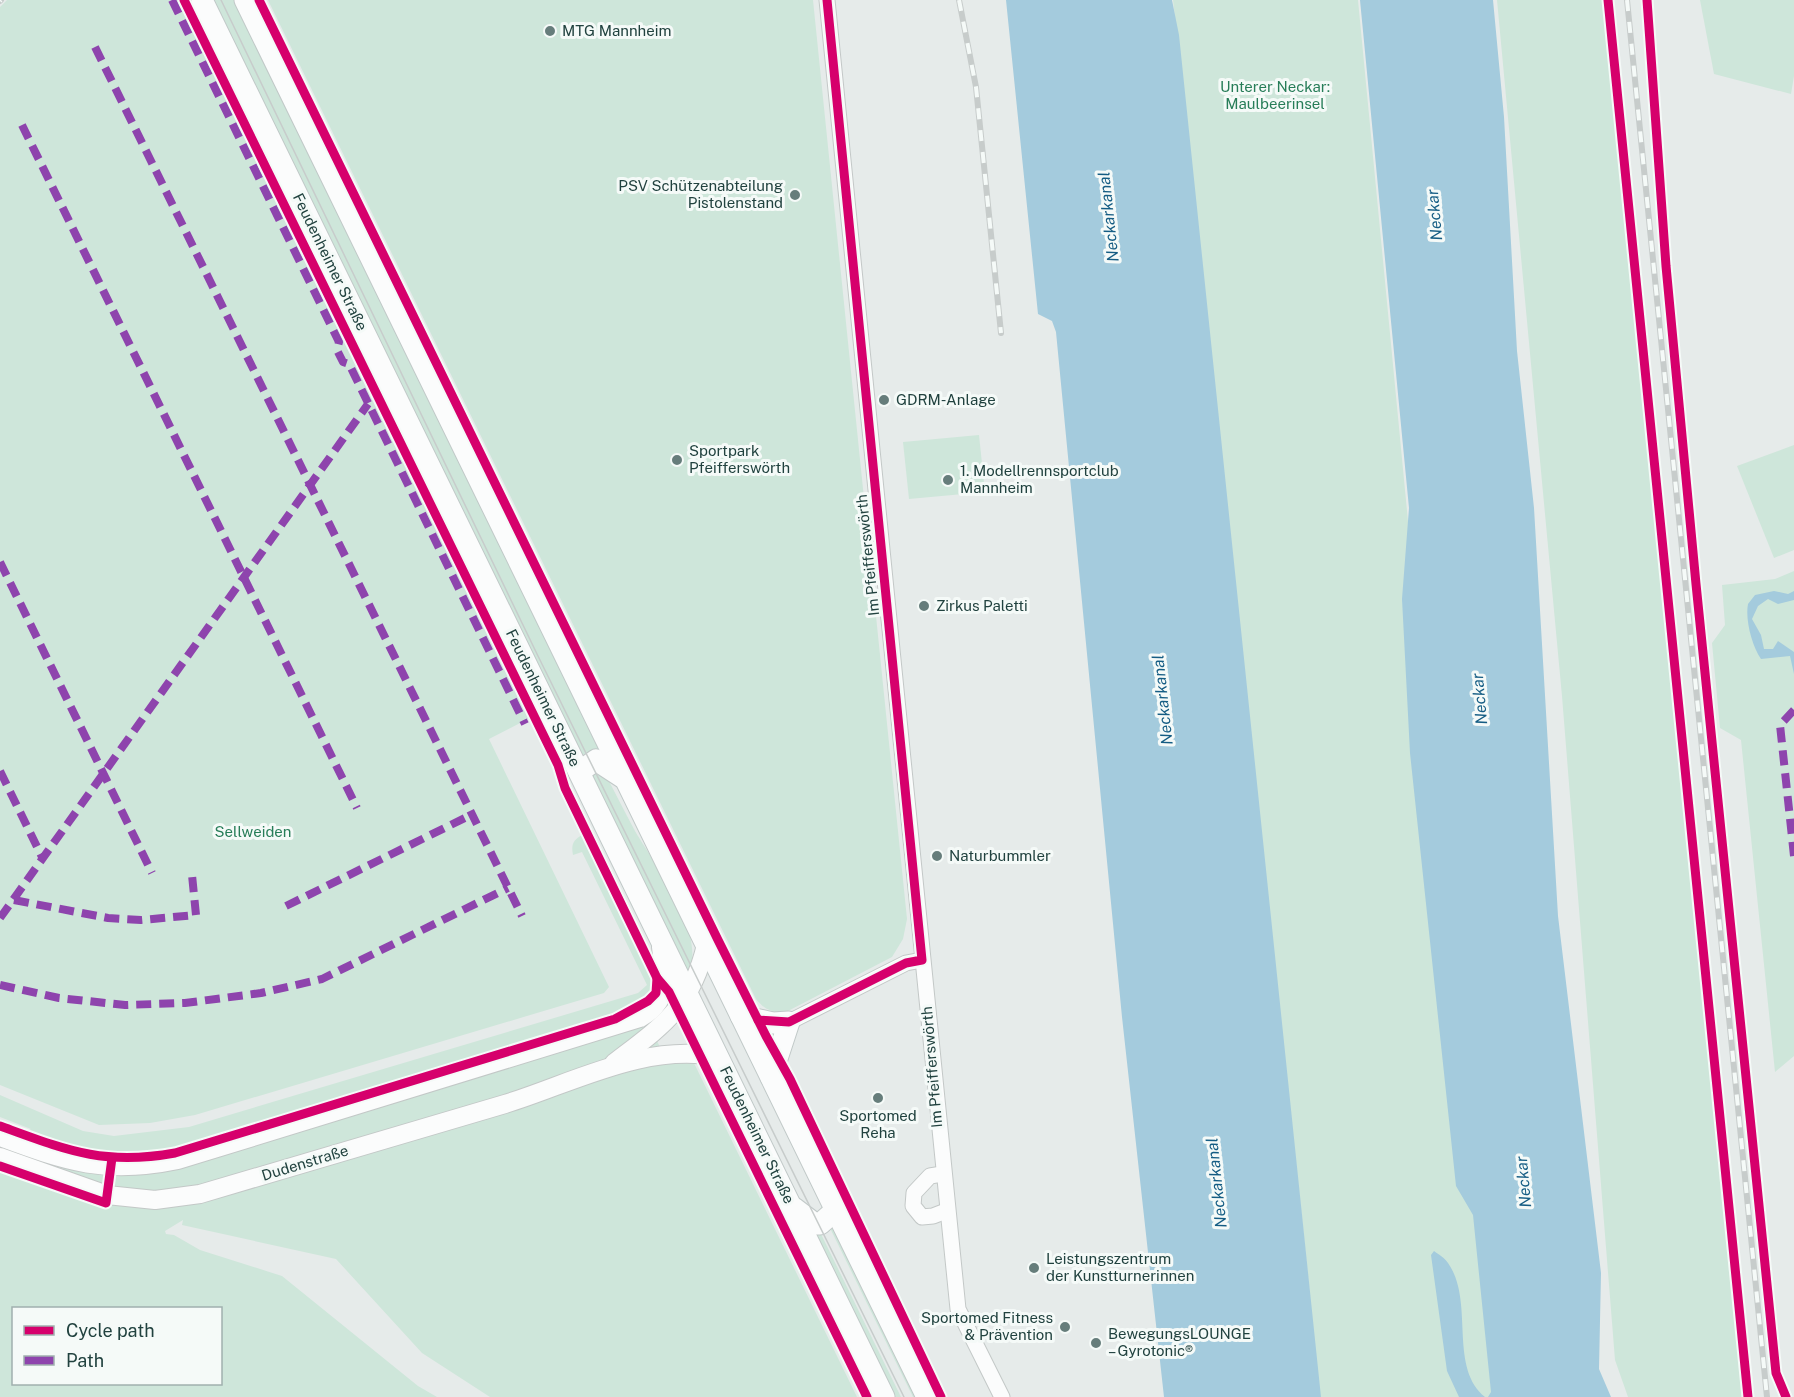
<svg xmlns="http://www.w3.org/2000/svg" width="1794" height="1397" font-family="'Public Sans',sans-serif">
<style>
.green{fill:#cee6da;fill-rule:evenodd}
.water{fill:#a4cbdd}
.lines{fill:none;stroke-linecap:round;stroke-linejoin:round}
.minor-casing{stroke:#c3c8c7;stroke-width:17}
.tertiary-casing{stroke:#c3c8c7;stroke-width:20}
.secondary-casing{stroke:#c1c9c8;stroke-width:23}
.minor{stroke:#fbfcfc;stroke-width:15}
.tertiary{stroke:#fbfcfc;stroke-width:18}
.secondary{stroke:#fbfcfc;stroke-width:21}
.tram{stroke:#c7cccb;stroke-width:1.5}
.rail-casing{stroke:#c7cccb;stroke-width:6}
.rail{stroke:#f5faf8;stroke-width:4;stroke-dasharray:11;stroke-linecap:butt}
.quiet{stroke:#8e44ad;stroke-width:8;stroke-dasharray:15 8;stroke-linecap:butt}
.cycleway-casing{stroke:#f5faf8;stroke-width:13}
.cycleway{stroke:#d6006c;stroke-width:9}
.poi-dot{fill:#667d7b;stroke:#f5faf8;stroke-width:2}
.labels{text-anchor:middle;stroke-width:6;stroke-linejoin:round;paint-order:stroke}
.poi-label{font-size:15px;fill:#21423f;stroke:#f5faf8;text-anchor:start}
.park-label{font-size:15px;fill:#277d58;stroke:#f5faf8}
.street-label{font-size:15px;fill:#21423f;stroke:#f5faf8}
.water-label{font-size:16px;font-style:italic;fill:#155d84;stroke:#f5faf8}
</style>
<rect width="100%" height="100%" fill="#e6ebea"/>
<!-- green -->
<g class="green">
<path d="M7,0H181L530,718L489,739L609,987L604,993L195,1115L150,1123L99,1125L0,1085V7Z"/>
<path d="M210,0H235L601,749L579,756Z"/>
<path d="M268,0H813L907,919L903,939L892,957L786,1012C772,1013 765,1010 756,999Z"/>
<path d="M1173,0H1358L1492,1397H1314L1310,1295Z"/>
<path d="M1497,0H1605L1706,984L1744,1397H1628L1615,1360L1562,696Z"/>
<path d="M1700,0H1794V76L1791,94L1714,74Z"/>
<path d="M979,435L985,492L909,499L903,442Z"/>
<path d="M1794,445V550L1774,558L1737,466Z"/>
<path d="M1794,571V1056L1775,1072L1741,740L1720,728L1712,643L1725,625L1722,585L1775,579Z"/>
<path d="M592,770H603C614,790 624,811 635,831C659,872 706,929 689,978L590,776Z"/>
<path d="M582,835L654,982L652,991L637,1002L648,1023L652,1025L650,1027L668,1063L692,1059L857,1397H490L422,1353L336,1259L182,1225L183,1220L165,1231L166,1234L174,1235L200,1250L282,1276L418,1386L437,1397H0V1145L4,1146L31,1129L0,1117V1095L83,1131L114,1136L189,1127L638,993L647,985L582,852L573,855C571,845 573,840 582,835ZM14,1308H220V1384H14Z"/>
<path d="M834,1226L918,1397H913L830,1228Z"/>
<path d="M813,1232H820L901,1397H894Z"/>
</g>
<!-- water -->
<g class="water">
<path d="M1006,0H1172L1179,35L1321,1397H1164L1122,1017L1056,332L1052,321L1038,314Z"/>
<path d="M1360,0H1493L1504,117L1517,351L1534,508L1558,916L1601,1273L1599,1369L1611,1397H1488L1491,1392L1473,1215L1456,1186L1410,753L1402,599L1409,508Z"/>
<path d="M1774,591L1788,594L1794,591V600L1778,604L1768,599L1758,606L1752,619L1761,635L1764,649H1773L1778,641L1794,652V674L1790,656L1761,659C1752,646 1745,620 1748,604L1755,595Z"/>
<path d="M1434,1251C1438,1254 1445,1258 1448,1263C1475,1301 1448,1367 1485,1397H1459L1447,1371L1431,1255Z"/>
</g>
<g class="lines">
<!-- minor casing -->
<g class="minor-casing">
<g id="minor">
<path d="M827,0L958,1309L1002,1397"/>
<path d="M789,1022L906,963L922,960"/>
<path d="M942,1174L930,1176L914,1193L913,1206L922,1217L933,1216L946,1211"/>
</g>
</g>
<!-- tertiary casing -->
<g class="tertiary-casing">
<g id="tertiary">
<path d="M614,1063C662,1026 691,1008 706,945"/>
<path d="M0,1137C67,1162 106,1175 178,1160L640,1018C671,1001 665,977 661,947"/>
<path d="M0,1157L107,1195L155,1200L200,1194C301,1164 403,1135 505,1104C573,1083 646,1042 719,1057"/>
</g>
</g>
<!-- secondary casing -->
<g class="secondary-casing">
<g id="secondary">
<path d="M202,0L884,1397"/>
<path d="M245,0L927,1397"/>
<path d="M579,772L596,760L622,777"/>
<path d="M741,1016L773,1023L789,1022L771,1077"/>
<path d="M794,1208L815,1224H820L836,1210"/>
</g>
</g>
<!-- minor -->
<use href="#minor" class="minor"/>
<!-- tertiary -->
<use href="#tertiary" class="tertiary"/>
<!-- secondary -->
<use href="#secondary" class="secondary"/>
<!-- tram -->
<path class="tram" d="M221,0L538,656L904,1397"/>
<!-- rail casing -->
<g class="rail-casing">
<g id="rail">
<path d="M959,0L976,87L1001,333"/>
<path d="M1627,0L1767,1397"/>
<path d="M0,1L1,0"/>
</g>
</g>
<!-- rail -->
<use href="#rail" class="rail"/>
<!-- quiet -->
<g class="quiet">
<path d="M172,0L339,342L337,350L343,362L349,364L525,724"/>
<path d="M95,47L522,916"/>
<path d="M22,125L357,808"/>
<path d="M0,562L152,873"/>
<path d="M1794,710L1780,725L1794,856"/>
<path d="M0,771L43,859"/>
<path d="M14,900L108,918L141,920L196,915L192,875"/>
<path d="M286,906L471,815"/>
<path d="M0,918L368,404"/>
<path d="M0,985L59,998L125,1005L185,1003L261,993L322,979L508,888"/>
</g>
<!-- cycleway casing -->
<g class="cycleway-casing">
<g id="cycleway">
<path d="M184,0L558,765L565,788L657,978L669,992L867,1397"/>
<path d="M259,0L718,940L766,1036L790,1079L941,1397"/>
<path d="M1608,0L1748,1397"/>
<path d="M1647,0L1666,266L1696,584L1776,1373L1786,1397"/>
<path d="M758,1020L789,1022L906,963L922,960L827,0"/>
<path d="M0,1126C66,1150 103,1166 175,1153L615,1019L648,1001L656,993L657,978"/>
<path d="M0,1166L106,1203L112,1158"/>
</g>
</g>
<!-- cycleway -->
<use href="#cycleway" class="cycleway"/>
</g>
<!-- markers -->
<g class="poi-dot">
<circle cx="550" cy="31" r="6"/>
<circle cx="795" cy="195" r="6"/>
<circle cx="884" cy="400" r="6"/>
<circle cx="677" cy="460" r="6"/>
<circle cx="948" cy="480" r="6"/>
<circle cx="924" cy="606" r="6"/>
<circle cx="937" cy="856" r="6"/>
<circle cx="878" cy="1098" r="6"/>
<circle cx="1034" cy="1268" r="6"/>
<circle cx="1065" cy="1327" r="6"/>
<circle cx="1096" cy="1343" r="6"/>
</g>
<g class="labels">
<!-- poi labels -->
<g class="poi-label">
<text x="562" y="36">MTG Mannheim</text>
<text x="783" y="191" text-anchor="end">PSV Schützenabteilung<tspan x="783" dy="17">Pistolenstand</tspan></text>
<text x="896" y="405">GDRM-Anlage</text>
<text x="689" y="456">Sportpark<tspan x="689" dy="17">Pfeifferswörth</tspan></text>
<text x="960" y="476">1. Modellrennsportclub<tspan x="960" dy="17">Mannheim</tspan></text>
<text x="936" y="611">Zirkus Paletti</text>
<text x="949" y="861">Naturbummler</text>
<text x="878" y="1121" text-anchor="middle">Sportomed<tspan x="878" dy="17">Reha</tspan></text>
<text x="1046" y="1264">Leistungszentrum<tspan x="1046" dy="17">der Kunstturnerinnen</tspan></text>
<text x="1053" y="1323" text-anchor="end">Sportomed Fitness<tspan x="1053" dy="17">&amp; Prävention</tspan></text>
<text x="1108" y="1339">BewegungsLOUNGE<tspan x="1108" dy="17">– Gyrotonic®</tspan></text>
</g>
<!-- park labels -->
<g class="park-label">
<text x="1275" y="92">Unterer Neckar:<tspan x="1275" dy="17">Maulbeerinsel</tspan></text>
<text x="253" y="837">Sellweiden</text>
</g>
<!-- street labels -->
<g class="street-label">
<text transform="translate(330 262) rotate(64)" y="5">Feudenheimer Straße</text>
<text transform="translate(868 555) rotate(-96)" y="5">Im Pfeifferswörth</text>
<text transform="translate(543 698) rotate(64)" y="5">Feudenheimer Straße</text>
<text transform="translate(932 1067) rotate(-95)" y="5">Im Pfeifferswörth</text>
<text transform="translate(757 1135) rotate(64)" y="5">Feudenheimer Straße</text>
<text transform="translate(305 1163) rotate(-17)" y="5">Dudenstraße</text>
</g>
<!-- water labels -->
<g class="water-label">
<text transform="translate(1434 215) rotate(-95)" y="6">Neckar</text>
<text transform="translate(1108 217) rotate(-96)" y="6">Neckarkanal</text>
<text transform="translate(1479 699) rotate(-95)" y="6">Neckar</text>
<text transform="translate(1162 700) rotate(-96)" y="6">Neckarkanal</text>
<text transform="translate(1523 1182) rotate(-95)" y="6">Neckar</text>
<text transform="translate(1216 1183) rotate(-96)" y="6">Neckarkanal</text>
</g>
</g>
<!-- legend -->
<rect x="12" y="1307" width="210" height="78" fill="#f5faf8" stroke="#a0b0ae" stroke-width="1.5"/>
<rect x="24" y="1326" width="30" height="9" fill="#d6006c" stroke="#a0b0ae" stroke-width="1.5"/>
<text x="66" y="1337" font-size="18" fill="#21423f">Cycle path</text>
<rect x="24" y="1356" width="30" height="9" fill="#8e44ad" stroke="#a0b0ae" stroke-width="1.5"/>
<text x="66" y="1367" font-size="18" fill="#21423f">Path</text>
</svg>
